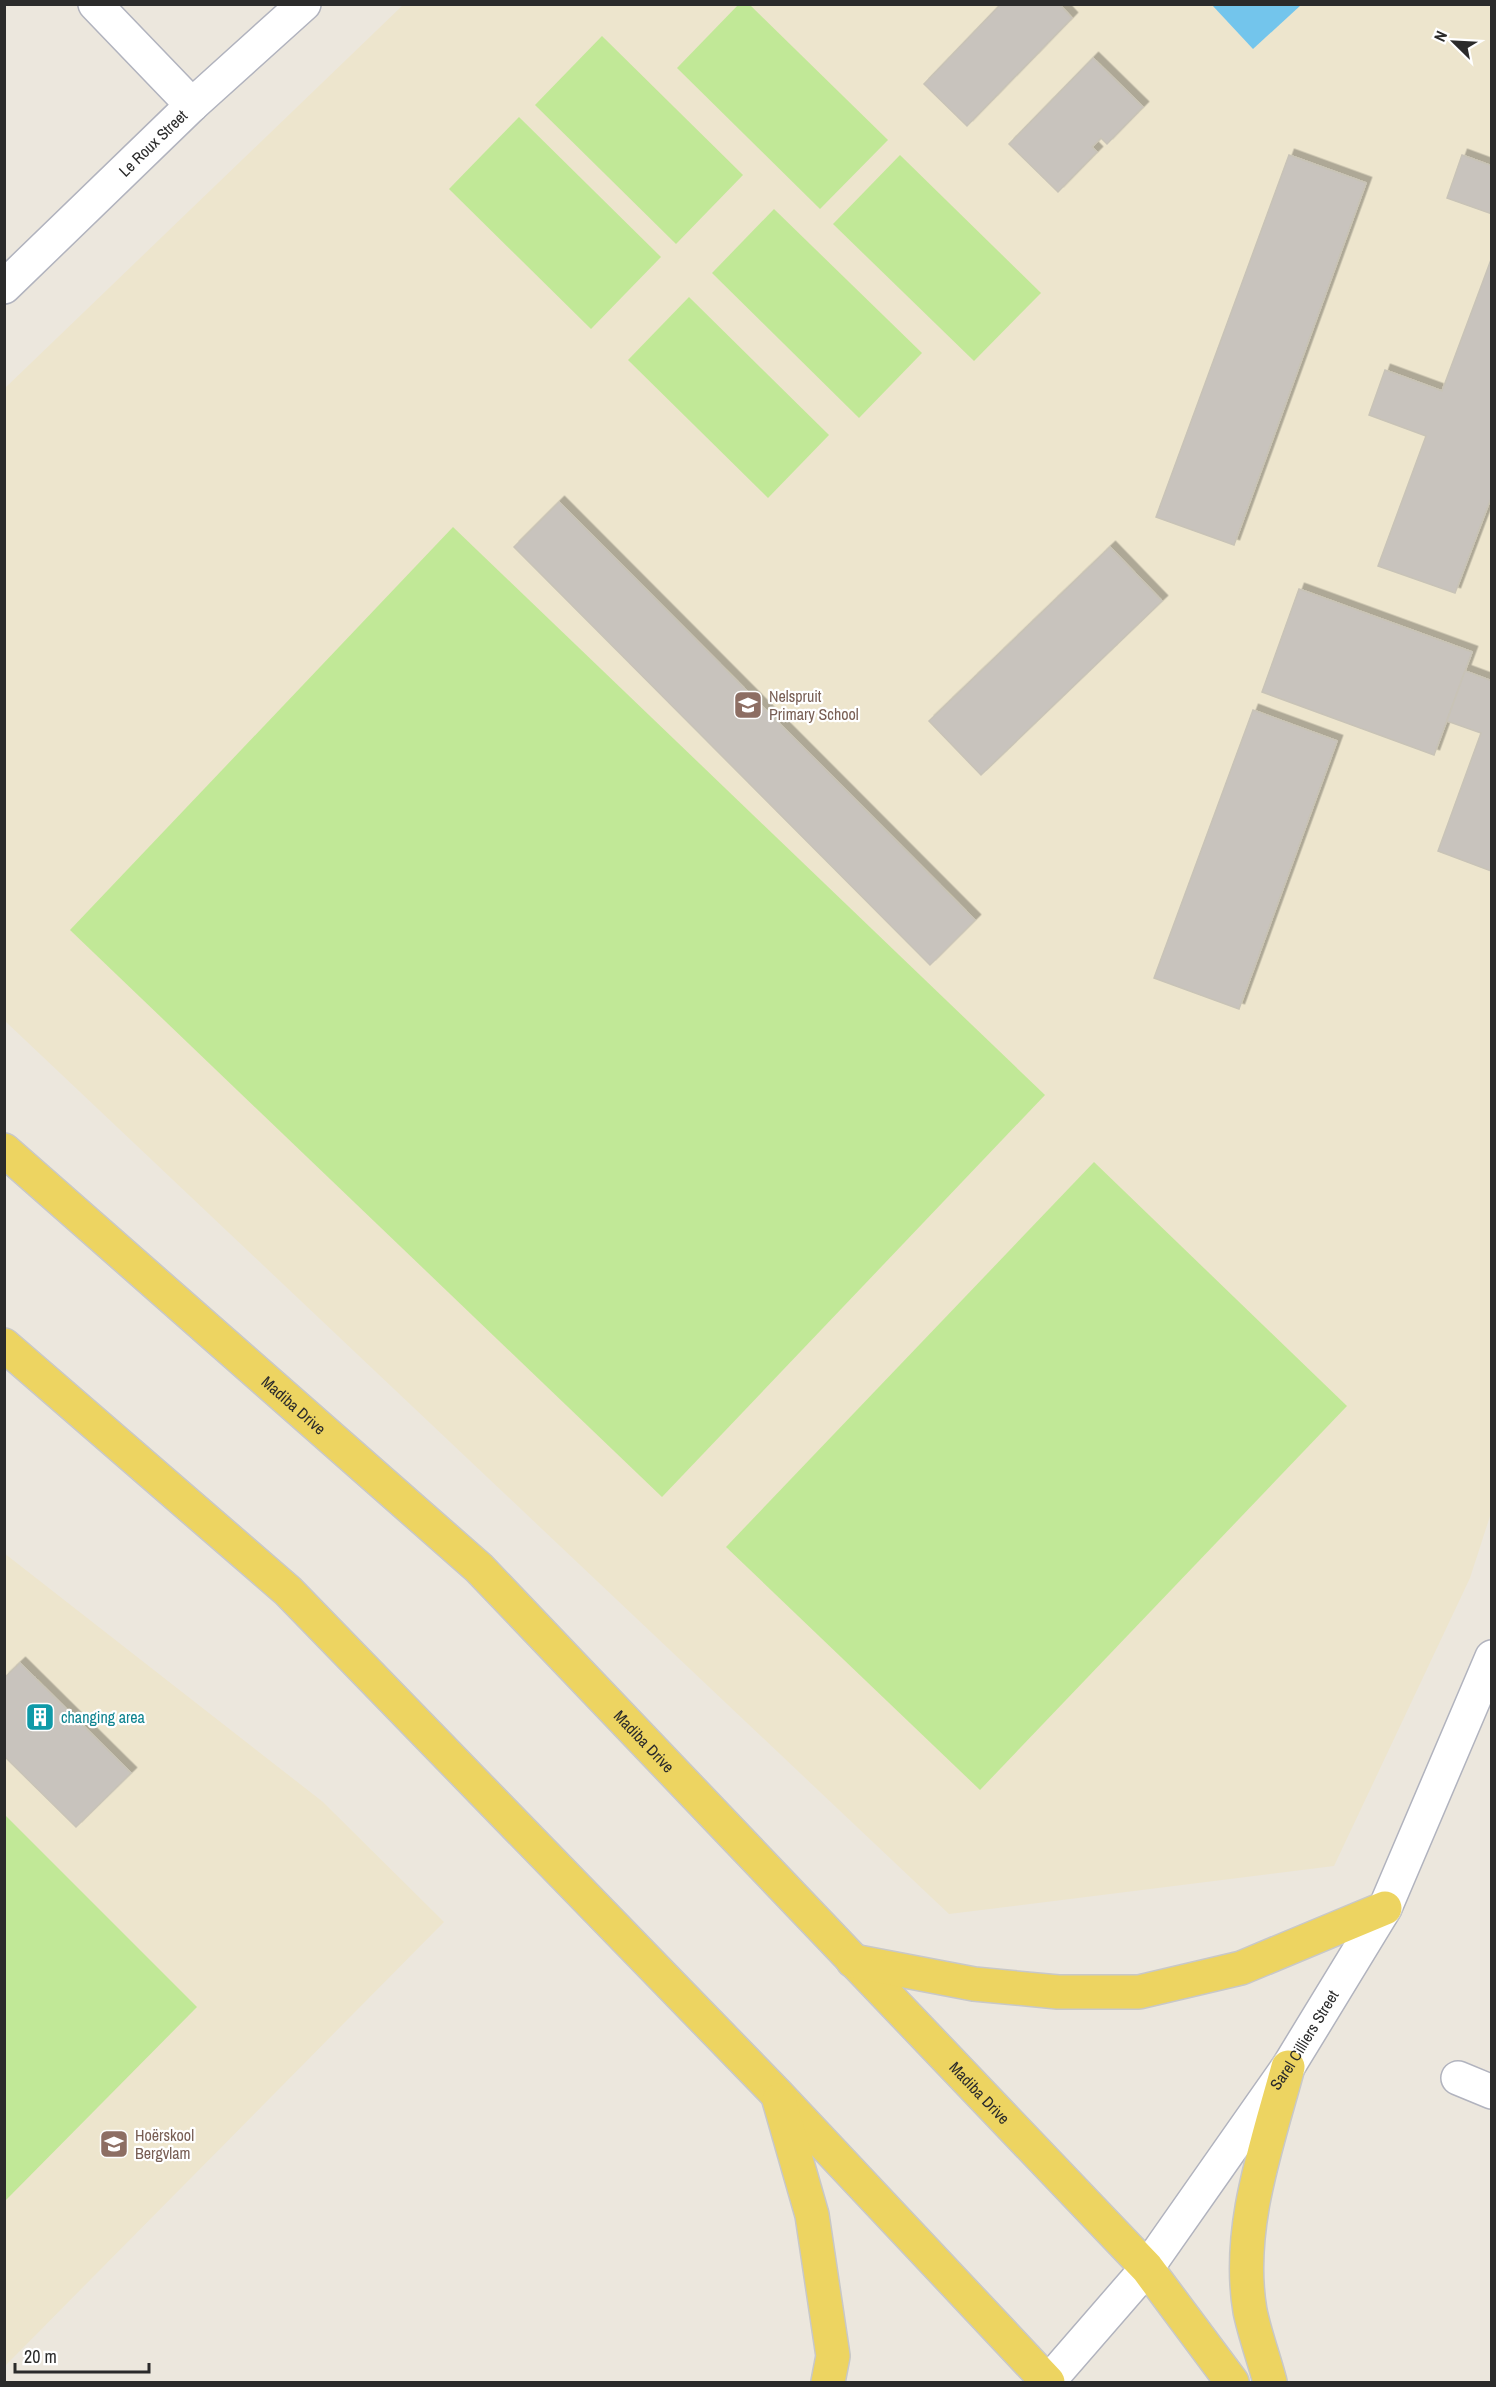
<svg xmlns="http://www.w3.org/2000/svg" width="1496" height="2387" font-family="'Archivo Narrow',sans-serif">
<style>
.education{fill:#ede5cd}
.pitch{fill:#c1e897}
.water{fill:#73c5ec}
.building{fill:#c8c3bd;stroke:#c8c3b7;stroke-width:1.5;filter:url(#shadow)}
.lines{fill:none;stroke-linecap:round;stroke-linejoin:round}
.street-casing{stroke:#b1b3be;stroke-width:36}
.primary-casing{stroke:#c8c8c8;stroke-width:36}
.street{stroke:#fff;stroke-width:33}
.primary{stroke:#edd461;stroke-width:33}
.labels{text-anchor:middle;stroke-width:4.5;stroke-linejoin:round;paint-order:stroke}
.street-label{font-size:16px;fill:#2b2b2b;stroke:#fff}
.education-label{font-size:16px;fill:#785e54;stroke:#fff;text-anchor:start}
.culture-label{font-size:16px;fill:#0d838f;stroke:#fff;text-anchor:start}
</style>
<defs>
<filter id="shadow"><feDropShadow dx="5.5" dy="-5.5" stdDeviation="0" flood-color="#0004"/></filter>
</defs>
<rect width="100%" height="100%" fill="#ece7dd"/>
<!-- education -->
<g class="education">
<path d="M403,5H1491V1513L1470,1578L1334,1866L949,1914L5,1021L4,389Z"/>
<path d="M4,1553L323,1802L444,1922L5,2366Z"/>
</g>
<!-- pitch -->
<g class="pitch">
<path d="M738,5H750L888,140L820,209L677,68Z"/>
<path d="M602,36L743,175L676,244L535,105Z"/>
<path d="M519,117L661,257L591,329L449,189Z"/>
<path d="M900,155L1041,293L974,361L833,224Z"/>
<path d="M774,209L922,353L859,418L712,273Z"/>
<path d="M689,297L829,435L768,498L628,360Z"/>
<path d="M453,527L1045,1095L662,1497L70,930Z"/>
<path d="M1094,1162L1347,1406L980,1790L726,1547Z"/>
<path d="M4,1814L197,2007L5,2201H4Z"/>
</g>
<!-- water -->
<path class="water" d="M1212,5H1301L1253,49Z"/>
<!-- building -->
<g class="building">
<path d="M1001,4H1059L1072,18L967,126L924,84Z"/>
<path d="M1093,58L1143,107L1107,144L1101,138L1092,147L1097,152L1058,192L1009,144Z"/>
<path d="M1289,155L1366,183L1234,545L1156,517Z"/>
<path d="M1462,155L1492,166V214L1447,198Z"/>
<path d="M1492,257V495L1455,593L1378,566L1426,436L1369,415L1385,370L1442,391Z"/>
<path d="M559,502L975,920L930,965L514,547Z"/>
<path d="M1110,547L1162,601L981,775L929,721Z"/>
<path d="M1299,589L1472,652L1434,755L1262,692Z"/>
<path d="M1465,671L1492,681L1491,871L1438,851L1481,733L1447,721Z"/>
<path d="M1253,710L1337,741L1239,1009L1154,978Z"/>
<path d="M20,1663L131,1773L76,1827L4,1756V1678Z"/>
</g>
<g class="lines">
<!-- street casing -->
<g class="street-casing">
<g id="street">
<path d="M95,4L192,105"/>
<path id="s1" d="M4,287L192,105L304,4"/>
<path d="M1458,2078L1492,2092"/>
<path id="s2" d="M1048,2382L1147,2268L1288,2067L1385,1908L1492,1657"/>
</g>
</g>
<!-- primary casing -->
<g class="primary-casing">
<g id="primary">
<path id="s3" d="M4,1150L479,1568L1147,2268L1232,2382"/>
<path d="M4,1345L288,1591L777,2094L1048,2382"/>
<path d="M853,1961L974,1984L1058,1992H1139L1241,1968L1385,1908"/>
<path d="M779,2100L812,2215L833,2356L828,2382"/>
<path d="M1270,2382C1264,2359 1255,2335 1250,2311C1236,2229 1267,2145 1288,2067"/>
</g>
</g>
<!-- street -->
<use href="#street" class="street"/>
<!-- primary -->
<use href="#primary" class="primary"/>
</g>
<!-- icons -->
<defs>
<g id="school-square" transform="scale(1.5)"><rect x="-9" y="-9" width="18" height="18" rx="4" fill="#8d6e63" stroke="#fff"/><path d="M0-5L7-2L0 1L-7-2ZM-4 1L0 2.5L4 1V4Q0 6-4 4Z" fill="#fff"/></g>
<g id="building-square" transform="scale(1.5)"><rect x="-9" y="-9" width="18" height="18" rx="4" fill="#0f9aa8" stroke="#fff"/><path d="M-4-6H4V6H1V3H-1V6H-4ZM-2.5-4.3h1.7v1.8h-1.7ZM.8-4.3h1.7v1.8H.8ZM-2.5-1h1.7V.8h-1.7ZM.8-1h1.7V.8H.8Z" fill="#fff"/></g>
</defs>
<g fill-rule="evenodd">
<use href="#school-square" x="748" y="705"/>
<use href="#building-square" x="40" y="1717"/>
<use href="#school-square" x="114" y="2144"/>
</g>
<g class="labels">
<!-- street labels -->
<g class="street-label">
<text dy="6" stroke="none"><textPath href="#s1" startOffset="207">Le Roux Street</textPath></text>
<text dy="6" stroke="none"><textPath href="#s3" startOffset="386">Madiba Drive</textPath></text>
<text dy="6" stroke="none"><textPath href="#s3" startOffset="872">Madiba Drive</textPath></text>
<text dy="6" stroke="none"><textPath href="#s2" startOffset="428">Sarel Cilliers Street</textPath></text>
<text dy="6" stroke="none"><textPath href="#s3" startOffset="1358">Madiba Drive</textPath></text>
</g>
<!-- education labels -->
<g class="education-label">
<text x="769" y="702">Nelspruit<tspan x="769" dy="18">Primary School</tspan></text>
<text x="135" y="2141">Hoërskool<tspan x="135" dy="18">Bergvlam</tspan></text>
</g>
<!-- culture labels -->
<g class="culture-label">
<text x="61" y="1723">changing area</text>
</g>
</g>
<!-- border -->
<rect width="1496" height="2387" fill="none" stroke="#2b2b2b" stroke-width="12"/>
<!-- north arrow -->
<g transform="translate(1454 42) rotate(294)" stroke="#ffffff" stroke-width="4.5" paint-order="stroke">
<path d="M0-4.5L10 22L0 15L-10 22Z" fill="#2b2b2b"/>
<text y="-9" font-size="16" font-weight="bold" text-anchor="middle" fill="#2b2b2b">N</text>
</g>
<!-- scale -->
<path d="M15 2363v9h134v-9" fill="none" stroke="#2b2b2b" stroke-width="3"/>
<text x="24" y="2363" font-size="18" fill="#2b2b2b" stroke="#ffffff" stroke-width="4.5" paint-order="stroke">20 m</text>
</svg>
